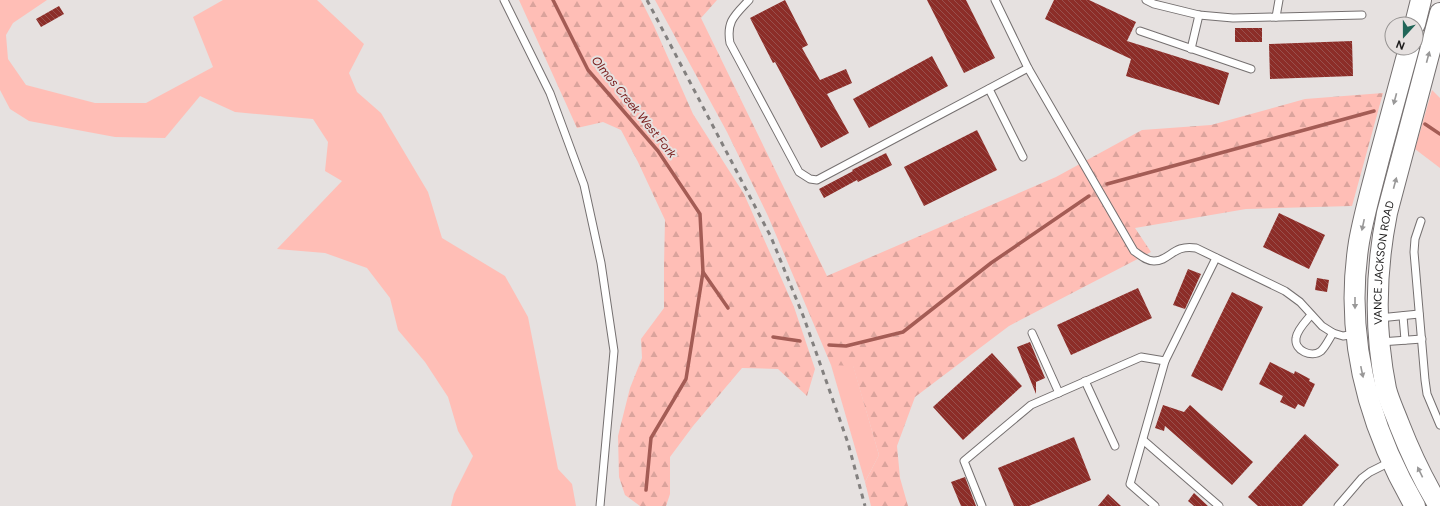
<svg xmlns="http://www.w3.org/2000/svg" width="1440" height="506" font-family="Figtree,sans-serif">
<style>
.green{fill:#ffbeb6}
.forest{fill:url(#forest-firs)}
.lines{fill:none;stroke-linecap:round;stroke-linejoin:round}
.stream{stroke:#a45c55;stroke-width:3.5}
.building{fill:url(#building-back-hatch)}
.service-casing{stroke:#757070;stroke-width:9}
.secondary-casing{stroke:#757070;stroke-width:22}
.service{stroke:#fff;stroke-width:7}
.secondary{stroke:#fff;stroke-width:20}
.rail{stroke:#83807f;stroke-width:3;stroke-dasharray:5 5;stroke-linecap:butt}
.oneway{fill:#999898}
.labels{text-anchor:middle;stroke-width:4;stroke-linejoin:round;paint-order:stroke}
.street-label{font-size:11px;fill:#1c1b1b;stroke:#e6e1e0}
.water-label{font-size:12px;font-style:italic;fill:#751716;stroke:#e6e1e0}
</style>
<defs>
<pattern id="forest-firs" width="22" height="20" patternUnits="userSpaceOnUse"><rect width="22" height="20" fill="#ffbeb6"/><path d="M5 1l3.5 6h-7zM16 11l3.5 6h-7z" fill="#daa39c"/></pattern>
<pattern id="building-back-hatch" width="6" height="6" patternUnits="userSpaceOnUse"><rect width="6" height="6" fill="#8c2d28"/><path d="M-1 5l2 2M0 0l6 6M5-1l2 2" fill="none" stroke="#98504d"/></pattern>
</defs>
<rect width="100%" height="100%" fill="#e6e1e0"/>
<!-- green -->
<g class="green">
<path d="M0,0H47L13,23L6,35L8,59L26,85L95,103H146L213,67L193,17L223,0H317L364,44L349,73L357,92L381,113L428,192L442,238L505,276L528,317L558,469L572,484L576,506H451L454,494L473,456L458,431L448,397L425,362L398,330L390,298L367,268L325,253L277,249L342,181L325,171L328,142L313,119L235,112L200,96L165,138L115,137L29,121L10,109L0,90Z"/>
<path d="M1432,90L1440,98V168L1415,149Z"/>
<path d="M831,365H853L879,455L865,482Z"/>
</g>
<!-- forest -->
<g class="forest">
<path d="M519,0H641L654,26L693,114L744,194L794,307L815,369L807,396L778,369L742,368L693,426L670,457V494L666,506H640L625,495L619,477L618,436L630,388L642,358L641,339L664,308V265L665,220L638,162L621,130L603,122L577,128Z"/>
<path d="M655,0H717L701,18L827,276L1056,177L1142,130L1211,125L1305,99L1383,93L1352,206L1246,209L1135,228L1151,252L1009,326L915,397L897,446L900,478L908,506H871L865,482L879,455L853,366L831,365L768,216L727,132Z"/>
</g>
<g class="lines">
<!-- stream -->
<g class="stream">
<path d="M553,0L588,70L658,151L700,214L703,272L686,379L651,438L646,490"/>
<path d="M1425,124L1440,134"/>
<path d="M1107,184L1374,111"/>
<path d="M703,272L728,308"/>
<path d="M773,337L800,341"/>
<path d="M829,345L846,346L903,332L991,263L1089,196"/>
</g>
</g>
<!-- building -->
<g class="building">
<path d="M785,0L808,45L802,48L820,80L846,69L852,83L827,94L849,133L821,148L775,62L773,63L750,18Z"/>
<path d="M927,0H966L995,58L964,73Z"/>
<path d="M1054,0H1089L1136,22L1127,41L1229,73L1219,105L1126,76L1131,59L1045,19Z"/>
<path d="M59,6L64,14L41,27L36,19Z"/>
<rect x="1235" y="28" width="27" height="14"/>
<path d="M1352,41L1353,76L1270,79L1269,44Z"/>
<path d="M932,56L948,86L869,128L853,99Z"/>
<path d="M977,130L997,170L924,206L904,167Z"/>
<path d="M886,153L892,165L858,182L857,180L824,198L819,189L853,171L852,170Z"/>
<path d="M1279,213L1325,235L1309,269L1263,247Z"/>
<path d="M1188,269L1201,274L1185,309L1173,305Z"/>
<path d="M1317,278L1329,280L1327,292L1315,290Z"/>
<path d="M1138,288L1152,318L1071,355L1057,325Z"/>
<path d="M1232,292L1263,307L1222,391L1191,376Z"/>
<path d="M1030,342L1045,378L1036,382V394L1017,347Z"/>
<path d="M992,353L1022,386L963,440L933,407Z"/>
<path d="M1270,362L1294,374L1295,371L1310,379L1309,381L1315,384L1304,407L1298,404L1295,409L1280,402L1283,396L1259,384Z"/>
<path d="M1163,405L1184,412L1190,405L1253,462L1232,485L1165,426L1164,431L1155,428Z"/>
<path d="M1305,434L1339,465L1302,506H1258L1248,497Z"/>
<path d="M1074,437L1091,480L1029,506H1014L998,468Z"/>
<path d="M965,477L976,506H961L951,482Z"/>
<path d="M1194,493L1208,506H1194L1188,501Z"/>
<path d="M1108,494L1121,506H1098Z"/>
</g>
<g class="lines">
<!-- service casing -->
<g class="service-casing">
<g id="service">
<path d="M504,0L550,93L584,185L601,263L614,351L600,506"/>
<path d="M749,0C735,15 726,21 730,43L799,172L810,179L817,180L1028,68"/>
<path d="M995,0L1028,68L1134,251C1140,255 1146,261 1154,261C1170,261 1173,244 1196,248L1285,291L1300,302L1322,326L1333,333L1343,336L1356,334"/>
<path d="M1146,0L1154,4L1199,15L1233,18L1362,15"/>
<path d="M1276,17L1279,0"/>
<path d="M1140,31L1251,69"/>
<path d="M1191,49L1199,15"/>
<path d="M989,89L1023,157"/>
<path d="M1421,221L1415,239L1414,252L1425,380L1427,394L1440,425"/>
<path d="M1311,315C1306,321 1297,330 1296,338C1294,351 1312,358 1321,351C1326,346 1329,339 1333,333"/>
<path d="M1403,316L1405,340"/>
<path d="M1379,318L1419,314"/>
<path d="M1032,333L1059,393"/>
<path d="M1380,342L1422,339"/>
<path d="M1085,381L1115,446"/>
<path d="M1143,440L1219,506"/>
<path d="M982,506L964,461L1031,405L1141,357L1165,361"/>
<path d="M1155,506L1130,484L1165,361L1216,258"/>
<path d="M1338,506L1362,478L1370,472L1390,462"/>
</g>
</g>
<!-- secondary casing -->
<g class="secondary-casing">
<g id="secondary">
<path d="M1415,24L1421,0"/>
<path d="M1409,48C1399,85 1389,122 1379,159C1372,187 1364,214 1359,242C1344,336 1368,425 1415,506"/>
<path id="s1" d="M1439,506C1423,480 1410,452 1399,424C1395,413 1389,401 1386,389C1374,329 1375,273 1387,213L1440,13"/>
</g>
</g>
<!-- service -->
<use href="#service" class="service"/>
<!-- secondary -->
<use href="#secondary" class="secondary"/>
<!-- rail -->
<path class="rail" d="M647,0L771,237L804,318L848,443L865,506"/>
</g>
<!-- one-way arrows -->
<defs><path id="oneway-solid" d="M-6-.8H1V-3.2L6.5 0L1 3.2V.8H-6Z"/></defs>
<g class="oneway">
<use href="#oneway-solid" transform="translate(1428 57) rotate(-75)"/>
<use href="#oneway-solid" transform="translate(1395 99) rotate(105)"/>
<use href="#oneway-solid" transform="translate(1395 183) rotate(-75)"/>
<use href="#oneway-solid" transform="translate(1363 225) rotate(102)"/>
<use href="#oneway-solid" transform="translate(1355 303) rotate(90)"/>
<use href="#oneway-solid" transform="translate(1362 372) rotate(78)"/>
<use href="#oneway-solid" transform="translate(1420 472) rotate(-116)"/>
</g>
<g class="labels">
<!-- street labels -->
<g class="street-label">
<text dy="4" stroke="none"><textPath href="#s1" startOffset="256">VANCE JACKSON ROAD</textPath></text>
</g>
<!-- water labels -->
<g class="water-label">
<text transform="translate(634 107) rotate(51)" y="4">Olmos Creek West Fork</text>
</g>
</g>
<!-- north arrow -->
<g transform="translate(1404 36) rotate(201)"><circle r="19" fill="#e6e1e0" stroke="#959291"/>
<path d="M0-3L7 15L0 10L-7 15Z" fill="#216658"/>
<text y="-6" font-size="11" font-weight="bold" text-anchor="middle" fill="#1c1b1b">N</text>
</g>
</svg>
